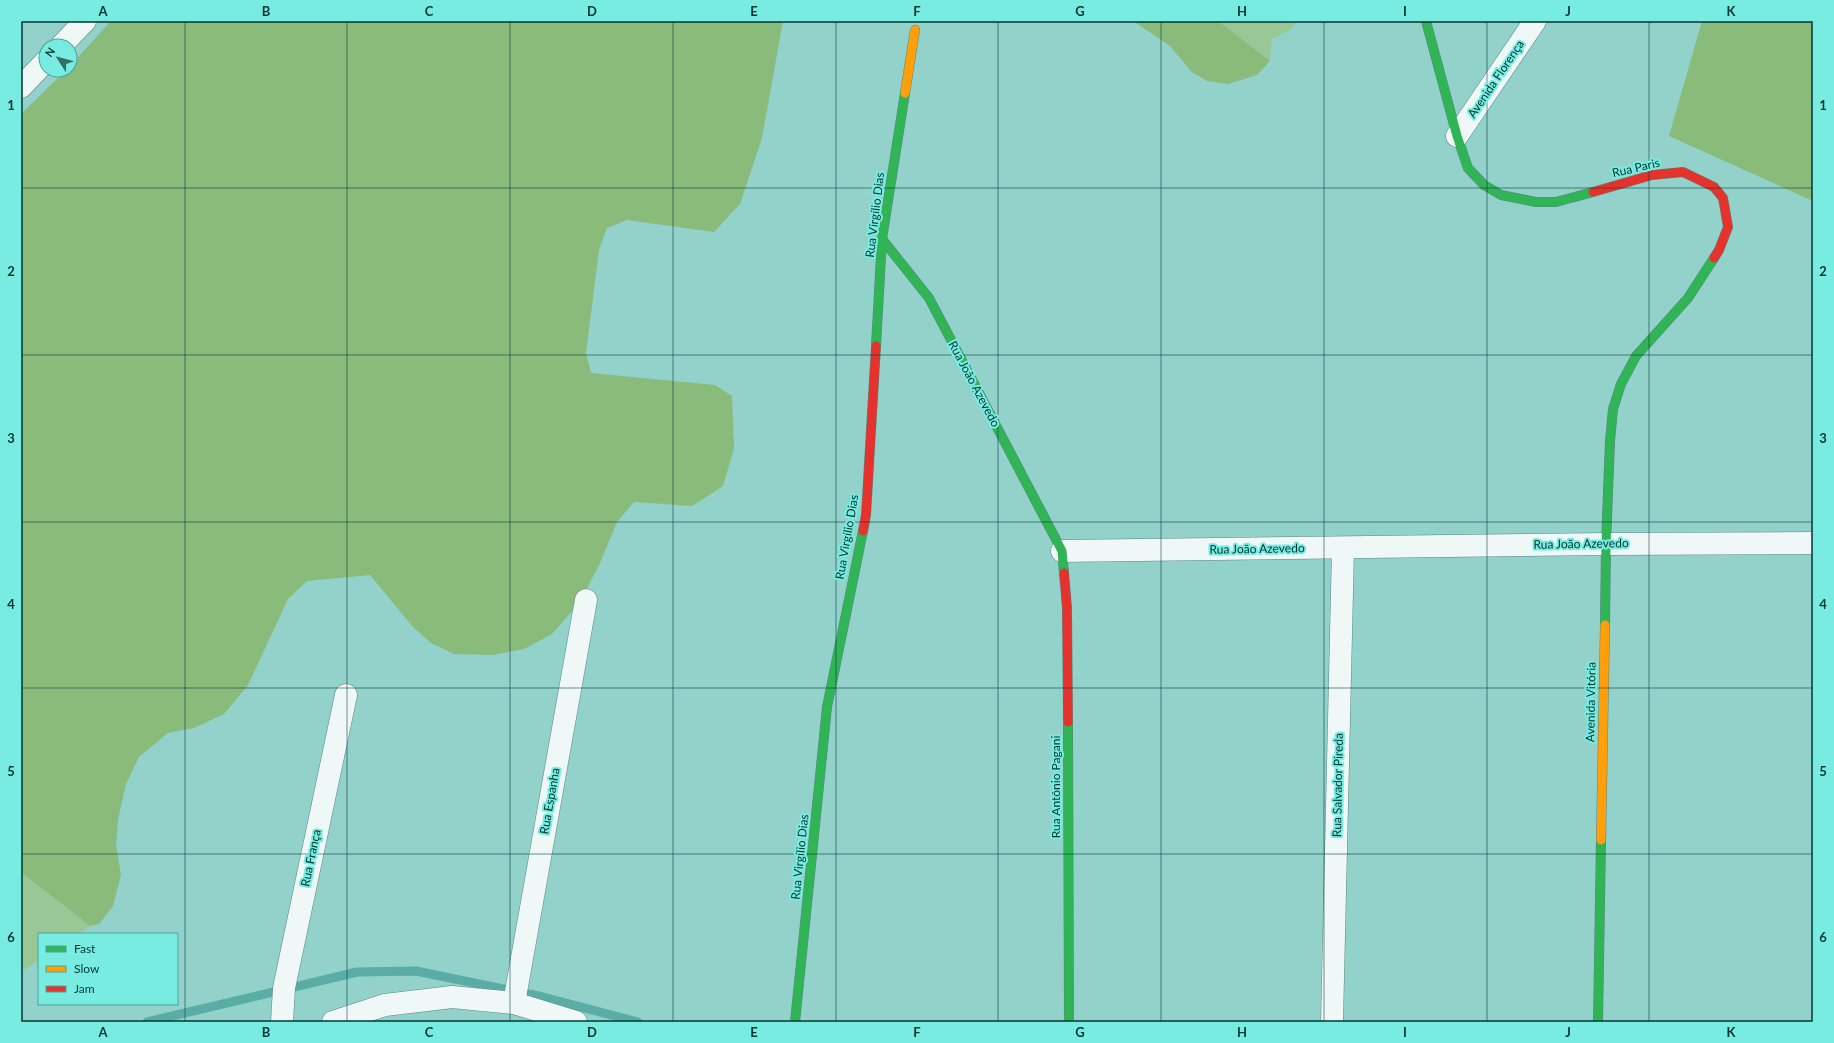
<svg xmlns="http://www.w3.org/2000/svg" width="1834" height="1043" font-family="Lato,sans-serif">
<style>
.green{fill:#99c896}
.forest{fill:#89bb7b}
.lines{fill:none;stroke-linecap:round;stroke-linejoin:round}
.stream{stroke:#5aada4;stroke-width:9}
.street-casing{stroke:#588885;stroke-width:23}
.fast-casing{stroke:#588885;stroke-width:10}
.slow-casing{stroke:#588885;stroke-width:10}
.jam-casing{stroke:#588885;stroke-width:10}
.street{stroke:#eff8f7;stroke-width:22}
.fast{stroke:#30b455;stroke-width:9}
.slow{stroke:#ff9f0a;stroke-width:9}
.jam{stroke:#e5322d;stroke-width:9}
.grid{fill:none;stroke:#003733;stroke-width:1;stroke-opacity:0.55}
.labels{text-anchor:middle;stroke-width:4;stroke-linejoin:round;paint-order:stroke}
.street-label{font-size:12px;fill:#003733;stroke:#78ece0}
.neatline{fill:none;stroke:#003733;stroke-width:1.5}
.grid-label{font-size:13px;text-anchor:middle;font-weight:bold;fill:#003733}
</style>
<rect width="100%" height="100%" fill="#93d1cb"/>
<!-- green -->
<g class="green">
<path d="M1218,21H1297L1291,29L1272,39L1270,61Z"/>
<path d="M21,872L90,926L79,934H39V960L21,972Z"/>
</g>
<!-- forest -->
<g class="forest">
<path d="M111,21H783L762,138L740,204L714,232L627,220L607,228L599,250L586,353L591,373L715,385L732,396L734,448L723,486L692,506L634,502L617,522L600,563L580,602L552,634L524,649L492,655L454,654L431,643L413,627L370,575L307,581L288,599L248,685L224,714L194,728L168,733L139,757L126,784L118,820L116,845L121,875L113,906L99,924L90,926L21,872V114L66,70H70V66Z"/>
<path d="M1133,21H1218L1270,61L1257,75L1228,84L1207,81L1192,72L1170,46Z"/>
<path d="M1702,21H1813V201L1669,136Z"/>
</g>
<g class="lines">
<!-- stream -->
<path class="stream" d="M147,1022L357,972L416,971L543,997L638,1022"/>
<!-- street casing -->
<g class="street-casing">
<g id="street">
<path d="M61,46L85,21"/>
<path d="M21,87L46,61"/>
<path d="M1457,136L1535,21"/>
<path d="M1062,551L1606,544L1813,543"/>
<path d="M514,1003L586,600"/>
<path d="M282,1022L284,988L346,695"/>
<path d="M333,1022L385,1005L452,997L514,1003L576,1022"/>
<path d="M1332,1022L1343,548"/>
</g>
</g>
<!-- fast casing -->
<g class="fast-casing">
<g id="fast">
<path d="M1426,21L1457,136L1468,168L1484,185L1501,195L1536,202H1556L1593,192"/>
<path d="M882,239L929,298L1062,551L1064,573"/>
<path d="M876,346L882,239L905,93"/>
<path d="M1605,625L1606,544L1610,441L1613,409L1621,384L1636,356L1688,298L1714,258"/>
<path d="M1068,722L1069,1022"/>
<path d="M795,1022L827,707L863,531"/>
<path d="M1598,1022L1601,840"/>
</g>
</g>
<!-- slow casing -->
<g class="slow-casing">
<g id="slow">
<path d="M905,93L915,30"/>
<path d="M1601,840L1605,625"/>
</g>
</g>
<!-- jam casing -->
<g class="jam-casing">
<g id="jam">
<path d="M1593,192L1652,175L1683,172L1714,187L1723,198L1728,227L1719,250L1714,258"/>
<path d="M863,531L866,515L876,346"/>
<path d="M1064,573L1067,608L1068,722"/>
</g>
</g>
<!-- street -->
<use href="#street" class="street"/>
<!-- fast -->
<use href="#fast" class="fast"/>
<!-- slow -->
<use href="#slow" class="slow"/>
<!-- jam -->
<use href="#jam" class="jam"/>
</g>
<!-- grid -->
<path class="grid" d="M185,21V1022M347,21V1022M510,21V1022M673,21V1022M836,21V1022M998,21V1022M1161,21V1022M1324,21V1022M1487,21V1022M1649,21V1022M21,188H1813M21,355H1813M21,522H1813M21,688H1813M21,854H1813"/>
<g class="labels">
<!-- street labels -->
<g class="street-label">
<text transform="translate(1496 79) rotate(-56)" y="4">Avenida Florença</text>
<text transform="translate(1636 168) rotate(-13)" y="4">Rua Paris</text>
<text transform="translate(875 215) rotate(-83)" y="4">Rua Virgílio Dias</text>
<text transform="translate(974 384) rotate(62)" y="4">Rua João Azevedo</text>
<text transform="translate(847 537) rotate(-80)" y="4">Rua Virgílio Dias</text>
<text transform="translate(1581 544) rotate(-1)" y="4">Rua João Azevedo</text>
<text transform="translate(1257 549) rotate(-1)" y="4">Rua João Azevedo</text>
<text transform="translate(1591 702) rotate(-89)" y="4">Avenida Vitória</text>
<text transform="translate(1338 785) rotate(-89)" y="4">Rua Salvador Pireda</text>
<text transform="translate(1056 787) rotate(-90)" y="4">Rua Antônio Pagani</text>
<text transform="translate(550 801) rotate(-80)" y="4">Rua Espanha</text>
<text transform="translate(800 857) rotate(-84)" y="4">Rua Virgílio Dias</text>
<text transform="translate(311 858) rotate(-78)" y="4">Rua França</text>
</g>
</g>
<!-- border -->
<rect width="1834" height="1043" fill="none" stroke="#78ece0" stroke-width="44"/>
<!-- legend -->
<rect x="38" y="933" width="140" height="72" fill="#78ece0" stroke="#48a49b"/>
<rect x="46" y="946" width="20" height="6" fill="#30b455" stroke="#48a49b"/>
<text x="74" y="953" font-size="12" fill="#003733">Fast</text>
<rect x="46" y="966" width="20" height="6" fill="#ff9f0a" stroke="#48a49b"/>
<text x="74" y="973" font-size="12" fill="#003733">Slow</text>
<rect x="46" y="986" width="20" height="6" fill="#e5322d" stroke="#48a49b"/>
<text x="74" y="993" font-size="12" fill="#003733">Jam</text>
<!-- north arrow -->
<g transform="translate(58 58) rotate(306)"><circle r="19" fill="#78ece0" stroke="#48a49b"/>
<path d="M0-3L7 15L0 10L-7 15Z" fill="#336d68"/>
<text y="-6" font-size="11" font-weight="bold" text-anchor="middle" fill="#003733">N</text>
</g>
<rect x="22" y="22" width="1790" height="999" class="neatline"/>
<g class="grid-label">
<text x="103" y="16">A</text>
<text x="266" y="16">B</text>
<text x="429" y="16">C</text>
<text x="592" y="16">D</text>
<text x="754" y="16">E</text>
<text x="917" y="16">F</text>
<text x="1080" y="16">G</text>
<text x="1242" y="16">H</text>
<text x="1405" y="16">I</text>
<text x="1568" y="16">J</text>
<text x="1731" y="16">K</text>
<text x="11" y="110">1</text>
<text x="1823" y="110">1</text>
<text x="11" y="276">2</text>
<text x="1823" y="276">2</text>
<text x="11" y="443">3</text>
<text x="1823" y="443">3</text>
<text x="11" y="609">4</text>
<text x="1823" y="609">4</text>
<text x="11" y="776">5</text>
<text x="1823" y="776">5</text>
<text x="11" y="942">6</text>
<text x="1823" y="942">6</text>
<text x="103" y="1037">A</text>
<text x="266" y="1037">B</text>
<text x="429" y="1037">C</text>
<text x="592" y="1037">D</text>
<text x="754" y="1037">E</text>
<text x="917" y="1037">F</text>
<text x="1080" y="1037">G</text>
<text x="1242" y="1037">H</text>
<text x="1405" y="1037">I</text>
<text x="1568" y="1037">J</text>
<text x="1731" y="1037">K</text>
</g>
</svg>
